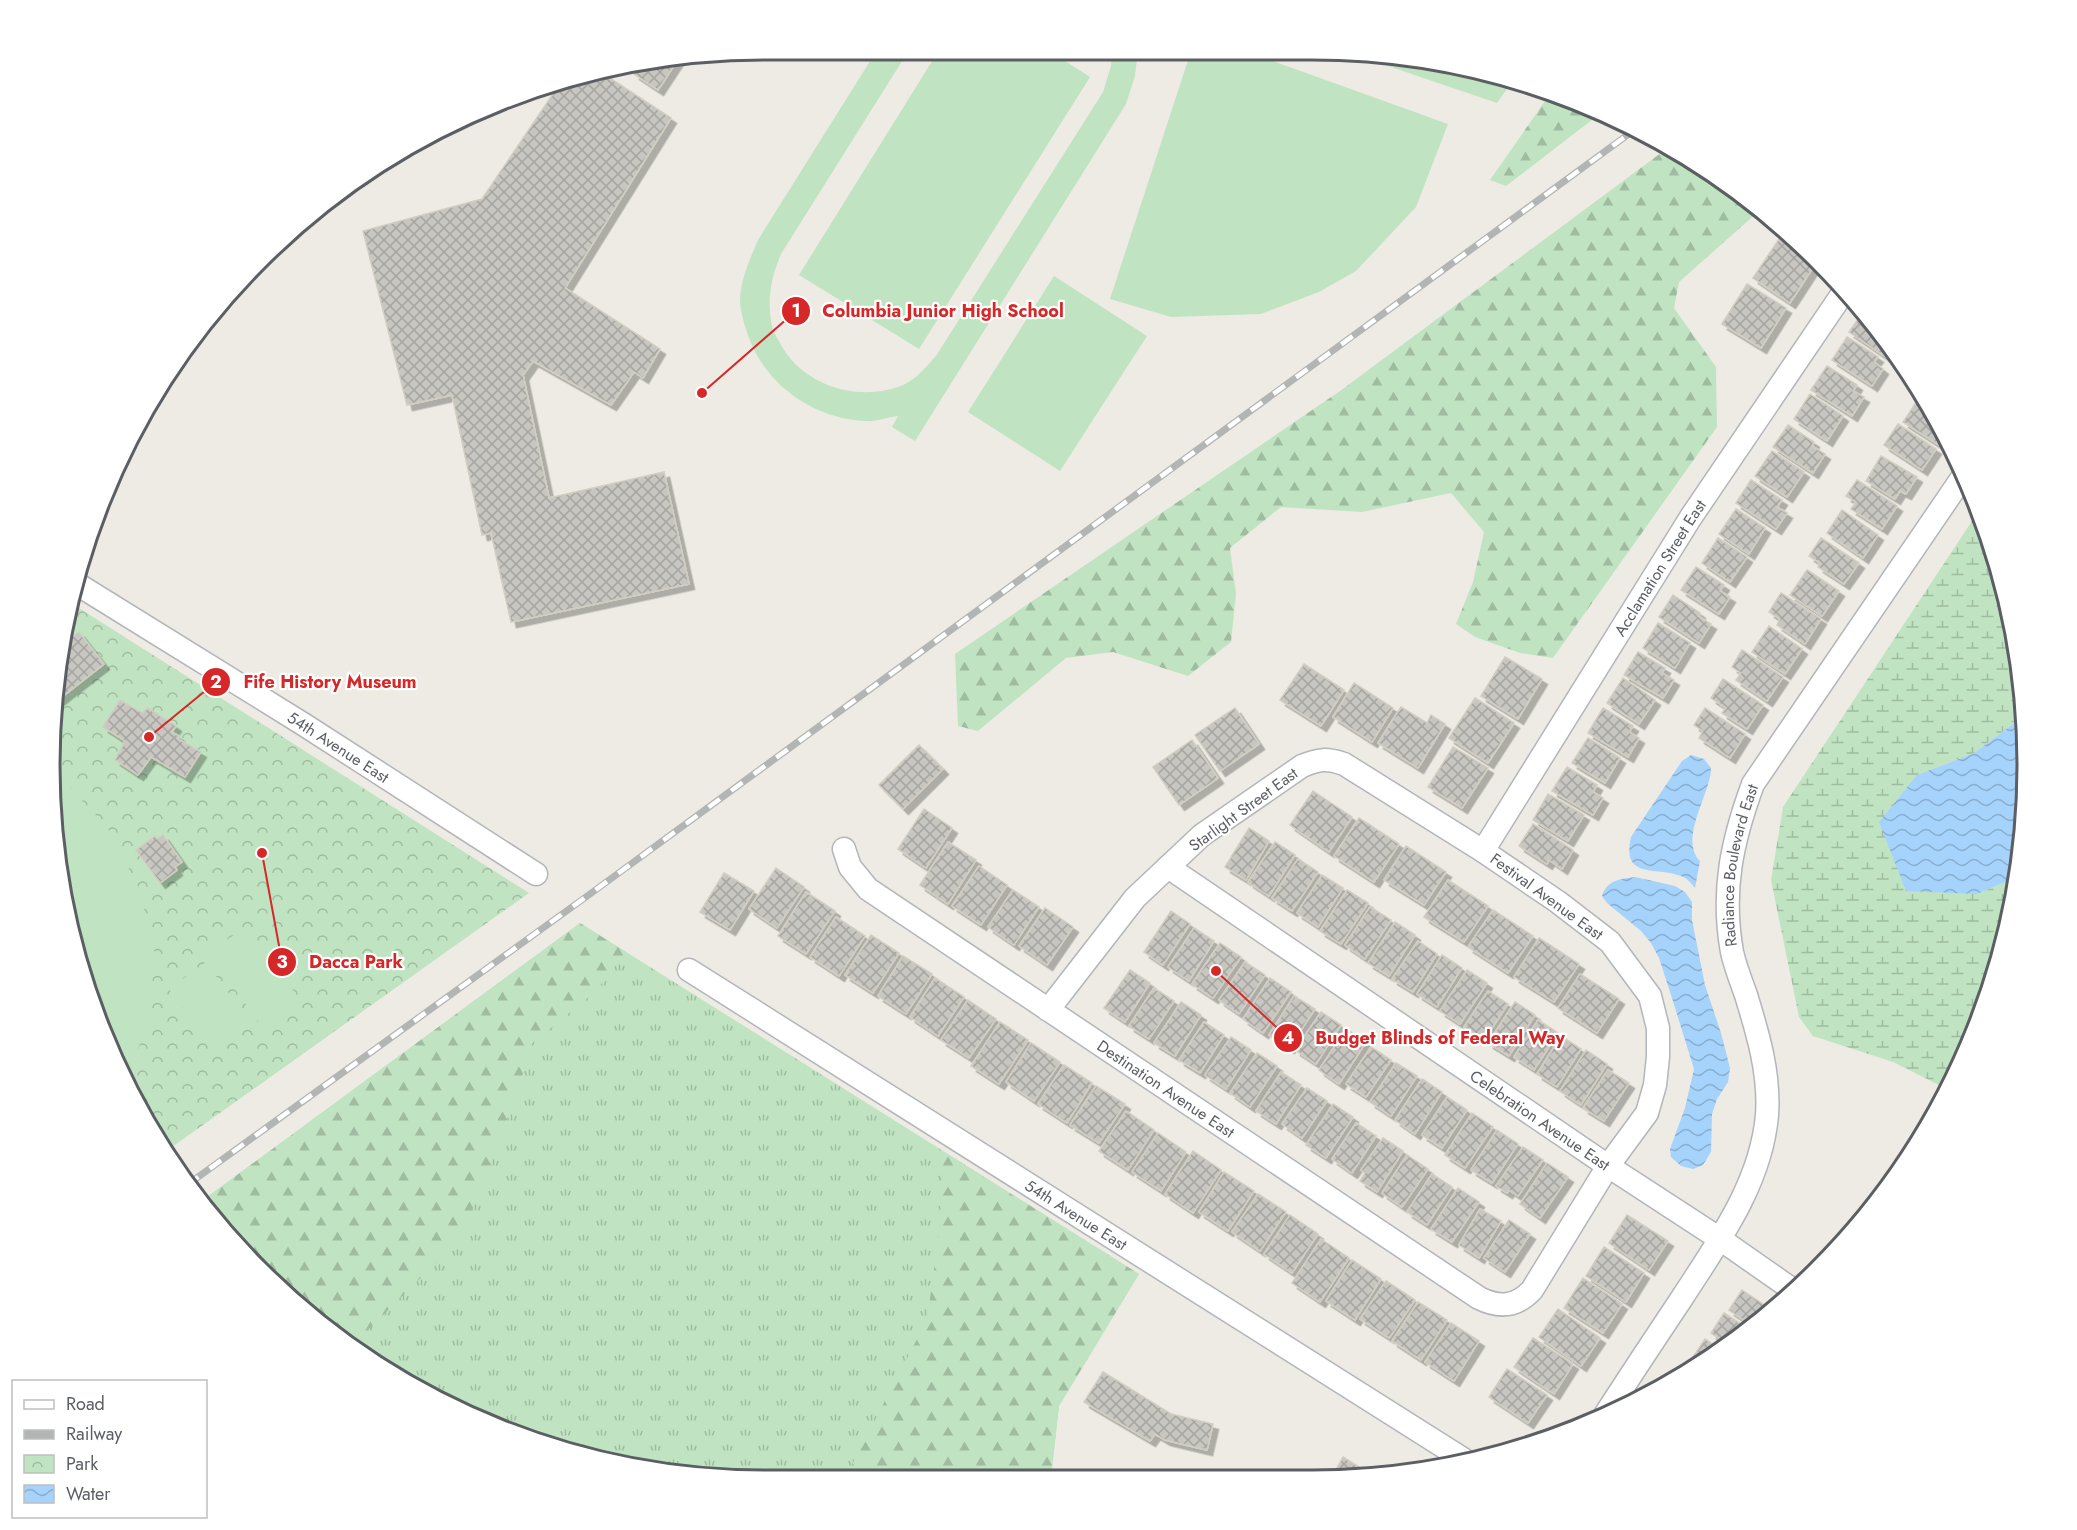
<svg xmlns="http://www.w3.org/2000/svg" width="2077" height="1530" font-family="Jost,sans-serif">
<style>
.grass{fill:url(#grass-tufts)}
.forest{fill:url(#forest-firs)}
.wetland{fill:url(#wetland-marsh)}
.park{fill:url(#park-crowns)}
.pitch{fill:#c0e4c1}
.water{fill:url(#water-waves)}
.building{fill:url(#building-cross-hatch);stroke:#d2cdc1;stroke-width:1.5;filter:url(#shadow)}
.lines{fill:none;stroke-linecap:round;stroke-linejoin:round}
.street-casing{stroke:#b3b5ba;stroke-width:25}
.street{stroke:#fff;stroke-width:22}
.rail-casing{stroke:#b3b4b4;stroke-width:7}
.rail{stroke:#fff;stroke-width:4.5;stroke-dasharray:14;stroke-linecap:butt}
.labels{text-anchor:middle;stroke-width:4.5;stroke-linejoin:round;paint-order:stroke}
.street-label{font-size:16px;fill:#5b5e63;stroke:#fff}
.rim{fill:none;stroke:#5b5e63;stroke-width:3}
.leader{fill:none;stroke:#d62828;stroke-width:2}
.callout-dot{fill:#d62828;stroke:#fff;stroke-width:2}
.mark-label{font-size:18px;text-anchor:middle;font-weight:bold;fill:#fff}
.callout-label{font-size:18px;text-anchor:middle;font-weight:bold;fill:#d62828;stroke:#fff;stroke-width:4.5;stroke-linejoin:round;paint-order:stroke}
</style>
<defs>
<pattern id="grass-tufts" width="24" height="20" patternUnits="userSpaceOnUse" patternTransform="scale(1.5)"><rect width="24" height="20" fill="#c0e4c1"/><path d="M3 7l-1-3M5 7V3M7 7l1-3M15 17l-1-3M17 17v-4M19 17l1-3" fill="none" stroke="#9fbca0"/></pattern>
<pattern id="forest-firs" width="22" height="20" patternUnits="userSpaceOnUse" patternTransform="scale(1.5)"><rect width="22" height="20" fill="#c0e4c1"/><path d="M5 1l3.5 6h-7zM16 11l3.5 6h-7z" fill="#9fbca0"/></pattern>
<pattern id="wetland-marsh" width="20" height="14" patternUnits="userSpaceOnUse" patternTransform="scale(1.5)"><rect width="20" height="14" fill="#c0e4c1"/><path d="M1 5h8M5 5V1M11 12h8M15 12V8" fill="none" stroke="#9fbca0"/></pattern>
<pattern id="park-crowns" width="20" height="18" patternUnits="userSpaceOnUse" patternTransform="scale(1.5)"><rect width="20" height="18" fill="#c0e4c1"/><path d="M2 6a3 3 0 1 1 6 0M12 15a3 3 0 1 1 6 0" fill="none" stroke="#9fbca0"/></pattern>
<pattern id="water-waves" width="16" height="10" patternUnits="userSpaceOnUse" patternTransform="scale(1.5)"><rect width="16" height="10" fill="#a5d3fb"/><path d="M0 5q4-4 8 0t8 0" fill="none" stroke="#89aecf"/></pattern>
<pattern id="building-cross-hatch" width="8" height="8" patternUnits="userSpaceOnUse" patternTransform="scale(1.5)"><rect width="8" height="8" fill="#c8c6c0"/><path d="M0 0l8 8M0 8l8-8" fill="none" stroke="#a5a4a0"/></pattern>
<filter id="shadow"><feDropShadow dx="5.5" dy="5.5" stdDeviation="0" flood-color="#0004"/></filter>
</defs>
<rect width="100%" height="100%" fill="#edebe3"/>
<!-- grass -->
<path class="grass" d="M580,923L1139,1274L1059,1406L1051,1477L718,1479L535,1443L408,1385L294,1303L199,1203Z"/>
<!-- forest -->
<g class="forest">
<path d="M1550,94L1601,113L1506,186L1490,180Z"/>
<path d="M1669,147L1710,170L1759,211L1679,282L1674,308L1716,367L1717,427L1553,658L1520,653L1475,637L1456,624L1473,582L1484,532L1451,493L1362,512L1281,507L1230,548L1236,594L1231,642L1188,676L1113,652L1066,658L978,731L958,726L955,654L1340,391Z"/>
<path d="M580,923L626,952L595,992L530,1045L520,1085L462,1237L362,1336L347,1341L294,1303L199,1203Z"/>
<path d="M944,1152L1139,1274L1059,1406L1051,1477L845,1478L927,1320L939,1234Z"/>
</g>
<!-- wetland -->
<path class="wetland" d="M1978,512L2003,580L2025,715L1974,753L1917,775L1977,894L2017,877L1989,995L1945,1093L1941,1086L1893,1062L1813,1036L1799,1017L1771,880L1783,807Z"/>
<!-- park -->
<path class="park" d="M71,603L529,893L165,1152L145,1122L88,995L51,812L63,626Z"/>
<!-- pitch -->
<g class="pitch">
<path d="M877,50H909L781,254C772,275 767,297 771,321C772,331 779,341 784,350C808,386 856,401 898,387C914,382 925,368 936,356L1103,92L1111,66L1112,50H1138L1135,76L1126,104L915,441L892,427L898,416C888,417 876,422 866,421C814,419 767,386 749,338C745,327 741,314 740,302C740,280 750,259 758,240Z"/>
<path d="M939,50H1048L1090,77L919,349L799,275Z"/>
<path d="M1191,51H1245L1448,124L1416,207L1356,271L1319,292L1261,314L1171,317L1110,299Z"/>
<path d="M1344,51H1358L1497,74L1513,80L1497,103Z"/>
<path d="M1054,276L1147,336L1060,471L968,412Z"/>
<path d="M54,774L65,782L107,827L139,888L155,954L148,1023L126,1080L88,995L51,812Z"/>
<path d="M246,926L301,1001L263,1028L209,953Z"/>
<path d="M206,962L251,1024L214,1051L169,989Z"/>
</g>
<!-- water -->
<g class="water">
<path d="M2025,715L2021,859L2017,877L1977,894L1906,891L1879,822L1917,775L1974,753Z"/>
<path d="M1691,755L1704,759L1711,768C1711,793 1678,839 1700,861L1695,888C1691,883 1687,878 1681,876C1656,866 1621,880 1631,837L1682,761Z"/>
<path d="M1635,877L1675,886L1685,892L1692,902V920L1705,985L1721,1033L1730,1068L1728,1082L1717,1099L1712,1114L1711,1152L1703,1165L1693,1169L1681,1166L1671,1157L1670,1149L1685,1108L1694,1069L1672,998L1659,958L1651,943L1641,931L1607,903L1602,896C1607,880 1620,879 1635,877Z"/>
</g>
<!-- building -->
<g class="building">
<path d="M677,61L658,90L634,74L639,66Z"/>
<path d="M599,71L671,118L565,288L660,349L643,378L634,372L611,405L533,361L523,375L549,498L664,472L689,584L511,622L491,533L482,535L452,395L407,405L363,231L482,199L561,82L579,74Z"/>
<path d="M1779,239L1816,263L1790,303L1753,278Z"/>
<path d="M1747,284L1786,308L1761,348L1722,324Z"/>
<path d="M1863,312L1880,330L1894,352L1889,359L1849,332Z"/>
<path d="M1847,337L1878,357L1874,362L1883,369L1872,386L1832,360Z"/>
<path d="M1827,366L1857,385L1853,391L1864,397L1852,416L1811,390Z"/>
<path d="M1810,394L1843,416L1827,441L1794,419Z"/>
<path d="M1919,398L1924,401L1945,435L1939,445L1903,422Z"/>
<path d="M1898,424L1936,449L1922,470L1884,445Z"/>
<path d="M1788,425L1814,442L1812,446L1825,454L1813,473L1773,447Z"/>
<path d="M1772,451L1804,472L1787,497L1755,476Z"/>
<path d="M1881,456L1917,477L1906,494L1900,491L1895,499L1866,481Z"/>
<path d="M1751,480L1782,500L1777,507L1787,513L1776,529L1736,503Z"/>
<path d="M1857,480L1897,506L1882,529L1851,509L1856,502L1846,496Z"/>
<path d="M1736,509L1765,528L1749,554L1719,534Z"/>
<path d="M1842,510L1878,535L1863,558L1827,533Z"/>
<path d="M1718,538L1747,557L1730,582L1702,563Z"/>
<path d="M1821,538L1859,563L1844,584L1818,567L1820,563L1809,556Z"/>
<path d="M1696,567L1724,585L1720,591L1730,597L1719,614L1681,590Z"/>
<path d="M1807,570L1839,591L1822,616L1790,595Z"/>
<path d="M1781,593L1821,619L1805,644L1777,625L1780,619L1769,612Z"/>
<path d="M1673,595L1700,613L1698,616L1711,624L1699,643L1659,617Z"/>
<path d="M1658,623L1690,643L1675,668L1643,648Z"/>
<path d="M1769,626L1802,649L1785,674L1752,652Z"/>
<path d="M79,632L104,664L58,700L62,644Z"/>
<path d="M1742,650L1783,677L1767,701L1736,680L1741,673L1732,667Z"/>
<path d="M1638,652L1665,668L1662,673L1674,680L1663,698L1624,675Z"/>
<path d="M1505,657L1542,679L1518,719L1481,696Z"/>
<path d="M1304,664L1344,690L1321,726L1280,700Z"/>
<path d="M1623,678L1655,700L1639,724L1607,703Z"/>
<path d="M1723,679L1763,705L1747,729L1722,713L1726,708L1711,698Z"/>
<path d="M1354,683L1393,708L1372,742L1333,717Z"/>
<path d="M1475,698L1514,723L1488,763L1449,738Z"/>
<path d="M120,700L142,713L148,708L176,726L172,732L179,736L178,739L201,752L185,777L151,757L138,775L115,760L125,741L103,727Z"/>
<path d="M1401,707L1427,723L1431,715L1445,724L1418,768L1378,743Z"/>
<path d="M1235,708L1259,744L1220,771L1195,735Z"/>
<path d="M1603,708L1633,726L1629,732L1639,738L1628,757L1588,733Z"/>
<path d="M1705,708L1745,734L1730,758L1699,738L1703,731L1694,725Z"/>
<path d="M1588,738L1620,758L1605,783L1572,763Z"/>
<path d="M1192,740L1218,778L1179,805L1153,767Z"/>
<path d="M919,745L943,769L903,809L879,785Z"/>
<path d="M1453,747L1488,768L1462,808L1428,787Z"/>
<path d="M1567,767L1597,785L1593,792L1603,798L1593,815L1552,791Z"/>
<path d="M1313,791L1352,817L1329,852L1290,825Z"/>
<path d="M1548,794L1584,815L1568,841L1533,820Z"/>
<path d="M924,809L952,828L926,868L898,849Z"/>
<path d="M1359,818L1399,844L1374,882L1334,856Z"/>
<path d="M1533,824L1573,850L1562,869L1549,860L1547,864L1519,846Z"/>
<path d="M1249,828L1269,841L1246,880L1225,867Z"/>
<path d="M163,835L182,862L175,867L177,870L160,883L136,850L155,836L157,839Z"/>
<path d="M948,842L976,860L948,904L920,885Z"/>
<path d="M1275,842L1295,855L1269,896L1248,882Z"/>
<path d="M1406,846L1446,872L1424,905L1384,880Z"/>
<path d="M1298,859L1318,872L1292,911L1272,898Z"/>
<path d="M979,866L1007,885L981,925L952,906Z"/>
<path d="M776,868L804,887L777,928L749,909Z"/>
<path d="M724,873L754,891L730,930L700,912Z"/>
<path d="M1322,875L1343,888L1318,927L1297,913Z"/>
<path d="M1448,880L1488,906L1464,942L1424,917Z"/>
<path d="M1013,890L1039,907L1014,945L988,927Z"/>
<path d="M1347,890L1368,903L1341,944L1320,931Z"/>
<path d="M806,892L835,911L806,954L778,936Z"/>
<path d="M1370,907L1391,920L1365,959L1345,945Z"/>
<path d="M1045,908L1073,927L1047,965L1019,946Z"/>
<path d="M1493,910L1533,936L1508,973L1468,947Z"/>
<path d="M1171,911L1190,924L1163,965L1144,952Z"/>
<path d="M836,917L865,936L839,976L810,957Z"/>
<path d="M1395,922L1415,935L1389,976L1368,963Z"/>
<path d="M1194,928L1214,941L1189,981L1168,967Z"/>
<path d="M871,935L899,953L873,993L845,975Z"/>
<path d="M1539,938L1579,964L1554,1002L1514,977Z"/>
<path d="M1418,941L1437,954L1413,992L1392,979Z"/>
<path d="M1220,943L1241,957L1213,998L1192,984Z"/>
<path d="M1442,955L1462,968L1437,1007L1417,994Z"/>
<path d="M903,956L932,974L906,1014L878,996Z"/>
<path d="M1245,962L1265,975L1239,1014L1219,1000Z"/>
<path d="M1130,970L1150,983L1125,1022L1104,1008Z"/>
<path d="M1467,970L1487,983L1460,1024L1440,1011Z"/>
<path d="M1580,974L1619,999L1597,1033L1558,1008Z"/>
<path d="M935,978L964,997L938,1036L910,1017Z"/>
<path d="M1270,978L1291,992L1263,1033L1243,1019Z"/>
<path d="M1154,988L1174,1001L1149,1039L1129,1026Z"/>
<path d="M1488,991L1508,1004L1484,1040L1464,1027Z"/>
<path d="M1294,996L1315,1009L1289,1048L1269,1035Z"/>
<path d="M968,1000L996,1019L969,1058L941,1040Z"/>
<path d="M1181,1002L1201,1015L1175,1056L1154,1043Z"/>
<path d="M1515,1002L1535,1015L1509,1056L1488,1043Z"/>
<path d="M1321,1012L1341,1025L1316,1064L1295,1050Z"/>
<path d="M1538,1020L1558,1033L1534,1070L1514,1057Z"/>
<path d="M1000,1022L1028,1040L999,1084L971,1066Z"/>
<path d="M1204,1022L1224,1035L1200,1073L1179,1060Z"/>
<path d="M1346,1029L1366,1042L1339,1084L1319,1070Z"/>
<path d="M1561,1036L1581,1049L1557,1087L1537,1074Z"/>
<path d="M1231,1037L1251,1050L1226,1089L1205,1075Z"/>
<path d="M1031,1043L1060,1062L1034,1101L1006,1082Z"/>
<path d="M1371,1047L1391,1060L1366,1097L1346,1084Z"/>
<path d="M1586,1050L1607,1064L1581,1105L1560,1091Z"/>
<path d="M1257,1053L1277,1066L1250,1107L1230,1093Z"/>
<path d="M1396,1063L1417,1076L1391,1116L1370,1102Z"/>
<path d="M1064,1065L1092,1083L1067,1123L1038,1104Z"/>
<path d="M1608,1070L1629,1083L1604,1121L1583,1108Z"/>
<path d="M1281,1072L1301,1085L1276,1124L1256,1111Z"/>
<path d="M1422,1079L1442,1092L1415,1134L1395,1120Z"/>
<path d="M1096,1086L1125,1104L1099,1143L1070,1125Z"/>
<path d="M1307,1088L1327,1101L1302,1138L1282,1124Z"/>
<path d="M1447,1097L1467,1110L1442,1148L1422,1135Z"/>
<path d="M1333,1104L1353,1117L1326,1158L1306,1145Z"/>
<path d="M1126,1111L1154,1130L1128,1170L1099,1151Z"/>
<path d="M1472,1113L1493,1127L1465,1168L1445,1155Z"/>
<path d="M1356,1123L1376,1136L1352,1173L1332,1159Z"/>
<path d="M1497,1130L1518,1144L1492,1183L1471,1170Z"/>
<path d="M1158,1133L1186,1152L1161,1191L1132,1172Z"/>
<path d="M1383,1138L1403,1151L1377,1192L1360,1181L1365,1173L1361,1170Z"/>
<path d="M1523,1147L1543,1160L1518,1196L1509,1190L1507,1193L1496,1186Z"/>
<path d="M1193,1151L1221,1170L1193,1213L1165,1194Z"/>
<path d="M1407,1155L1428,1169L1402,1207L1382,1193Z"/>
<path d="M1547,1163L1568,1177L1540,1218L1520,1204Z"/>
<path d="M1224,1172L1254,1191L1228,1231L1199,1212Z"/>
<path d="M1432,1174L1452,1187L1427,1225L1407,1212Z"/>
<path d="M1458,1188L1479,1202L1452,1242L1431,1229Z"/>
<path d="M1258,1194L1286,1212L1260,1251L1232,1232Z"/>
<path d="M1480,1209L1501,1221L1479,1258L1459,1245Z"/>
<path d="M1290,1215L1318,1234L1292,1273L1264,1254Z"/>
<path d="M1627,1215L1668,1241L1649,1270L1609,1243Z"/>
<path d="M1509,1220L1530,1234L1505,1272L1484,1258Z"/>
<path d="M1321,1239L1349,1258L1320,1302L1292,1283Z"/>
<path d="M1604,1247L1644,1273L1626,1302L1586,1276Z"/>
<path d="M1352,1260L1381,1279L1355,1320L1326,1301Z"/>
<path d="M1583,1278L1622,1304L1603,1333L1564,1308Z"/>
<path d="M1386,1281L1415,1300L1389,1338L1360,1319Z"/>
<path d="M1742,1290L1772,1310L1754,1327L1729,1310Z"/>
<path d="M1418,1302L1447,1320L1421,1360L1392,1341Z"/>
<path d="M1558,1309L1600,1338L1581,1366L1539,1337Z"/>
<path d="M1724,1313L1750,1330L1727,1344L1711,1333Z"/>
<path d="M1451,1323L1479,1341L1454,1381L1425,1362Z"/>
<path d="M1533,1338L1573,1364L1554,1394L1514,1367Z"/>
<path d="M1705,1339L1720,1349L1696,1363L1691,1360Z"/>
<path d="M1507,1369L1547,1395L1528,1423L1489,1397Z"/>
<path d="M1103,1372L1171,1414L1213,1424L1207,1450L1165,1440L1155,1434L1150,1441L1084,1402Z"/>
<path d="M1343,1457L1367,1472L1365,1475H1333Z"/>
</g>
<g class="lines">
<!-- street casing -->
<g class="street-casing">
<g id="street">
<path id="s1" d="M77,584L303,724L536,874"/>
<path id="s2" d="M844,849L850,867L868,889L1479,1298C1499,1308 1516,1307 1532,1290L1608,1166L1647,1113L1655,1085L1658,1057V1028L1650,996L1610,942L1558,902L1483,851L1344,764C1326,758 1319,759 1302,766L1202,835L1135,898L1048,1010"/>
<path id="s3" d="M1483,851L1691,517L1845,290"/>
<path id="s4" d="M1168,867L1608,1166L1720,1239L1793,1290"/>
<path id="s5" d="M689,970L1463,1459"/>
<path id="s6" d="M1605,1415C1630,1376 1656,1337 1682,1298C1718,1242 1761,1184 1767,1115C1770,1074 1758,1034 1746,995C1741,981 1735,966 1732,952C1721,891 1732,841 1753,784L1964,475"/>
</g>
</g>
<!-- street -->
<use href="#street" class="street"/>
<!-- rail casing -->
<g class="rail-casing">
<path id="rail" d="M187,1185L590,894L1637,128"/>
</g>
<!-- rail -->
<use href="#rail" class="rail"/>
</g>
<g class="labels">
<!-- street labels -->
<g class="street-label">
<text dy="6" stroke="none"><textPath href="#s3" startOffset="334">Acclamation Street East</textPath></text>
<text dy="6" stroke="none"><textPath href="#s1" startOffset="308">54th Avenue East</textPath></text>
<text transform="translate(1243 809) rotate(-36)" y="6">Starlight Street East</text>
<text dy="6" stroke="none"><textPath href="#s6" startOffset="600">Radiance Boulevard East</textPath></text>
<text transform="translate(1547 896) rotate(36)" y="6">Festival Avenue East</text>
<text dy="6" stroke="none"><textPath href="#s2" startOffset="406">Destination Avenue East</textPath></text>
<text dy="6" stroke="none"><textPath href="#s4" startOffset="450">Celebration Avenue East</textPath></text>
<text dy="6" stroke="none"><textPath href="#s5" startOffset="458">54th Avenue East</textPath></text>
</g>
</g>
<!-- crop -->
<path d="M0 0H2077V1530H0ZM765 60H1312A705 705 0 0 1 2017 765V765A705 705 0 0 1 1312 1470H765A705 705 0 0 1 60 765V765A705 705 0 0 1 765 60Z" fill="#fff" fill-rule="evenodd"/>
<path class="rim" d="M765 60H1312A705 705 0 0 1 2017 765V765A705 705 0 0 1 1312 1470H765A705 705 0 0 1 60 765V765A705 705 0 0 1 765 60Z"/>
<!-- callouts -->
<path class="leader" d="M702 393L796 311M149 737L216 682M262 853L282 962M1216 971L1288 1038"/>
<g class="callout-dot">
<circle cx="702" cy="393" r="6"/>
<circle cx="149" cy="737" r="6"/>
<circle cx="262" cy="853" r="6"/>
<circle cx="1216" cy="971" r="6"/>
<circle cx="796" cy="311" r="15"/>
<circle cx="216" cy="682" r="15"/>
<circle cx="282" cy="962" r="15"/>
<circle cx="1288" cy="1038" r="15"/>
</g>
<g class="mark-label">
<text x="796" y="317">1</text>
<text x="216" y="688">2</text>
<text x="282" y="968">3</text>
<text x="1288" y="1044">4</text>
</g>
<g class="callout-label">
<text x="943" y="317">Columbia Junior High School</text>
<text x="330" y="688">Fife History Museum</text>
<text x="356" y="968">Dacca Park</text>
<text x="1440" y="1044">Budget Blinds of Federal Way</text>
</g>
<!-- legend -->
<rect x="12" y="1380" width="195" height="138" fill="#ffffff" stroke="#bdbfc1" stroke-width="1.5"/>
<rect x="24" y="1400" width="30" height="9" fill="#ffffff" stroke="#bdbfc1" stroke-width="1.5"/>
<text x="66" y="1410" font-size="18" fill="#5b5e63">Road</text>
<rect x="24" y="1430" width="30" height="9" fill="#b3b4b4" stroke="#bdbfc1" stroke-width="1.5"/>
<text x="66" y="1440" font-size="18" fill="#5b5e63">Railway</text>
<rect x="24" y="1455" width="30" height="18" fill="url(#park-crowns)" stroke="#bdbfc1" stroke-width="1.5"/>
<text x="66" y="1470" font-size="18" fill="#5b5e63">Park</text>
<rect x="24" y="1485" width="30" height="18" fill="url(#water-waves)" stroke="#bdbfc1" stroke-width="1.5"/>
<text x="66" y="1500" font-size="18" fill="#5b5e63">Water</text>
</svg>
